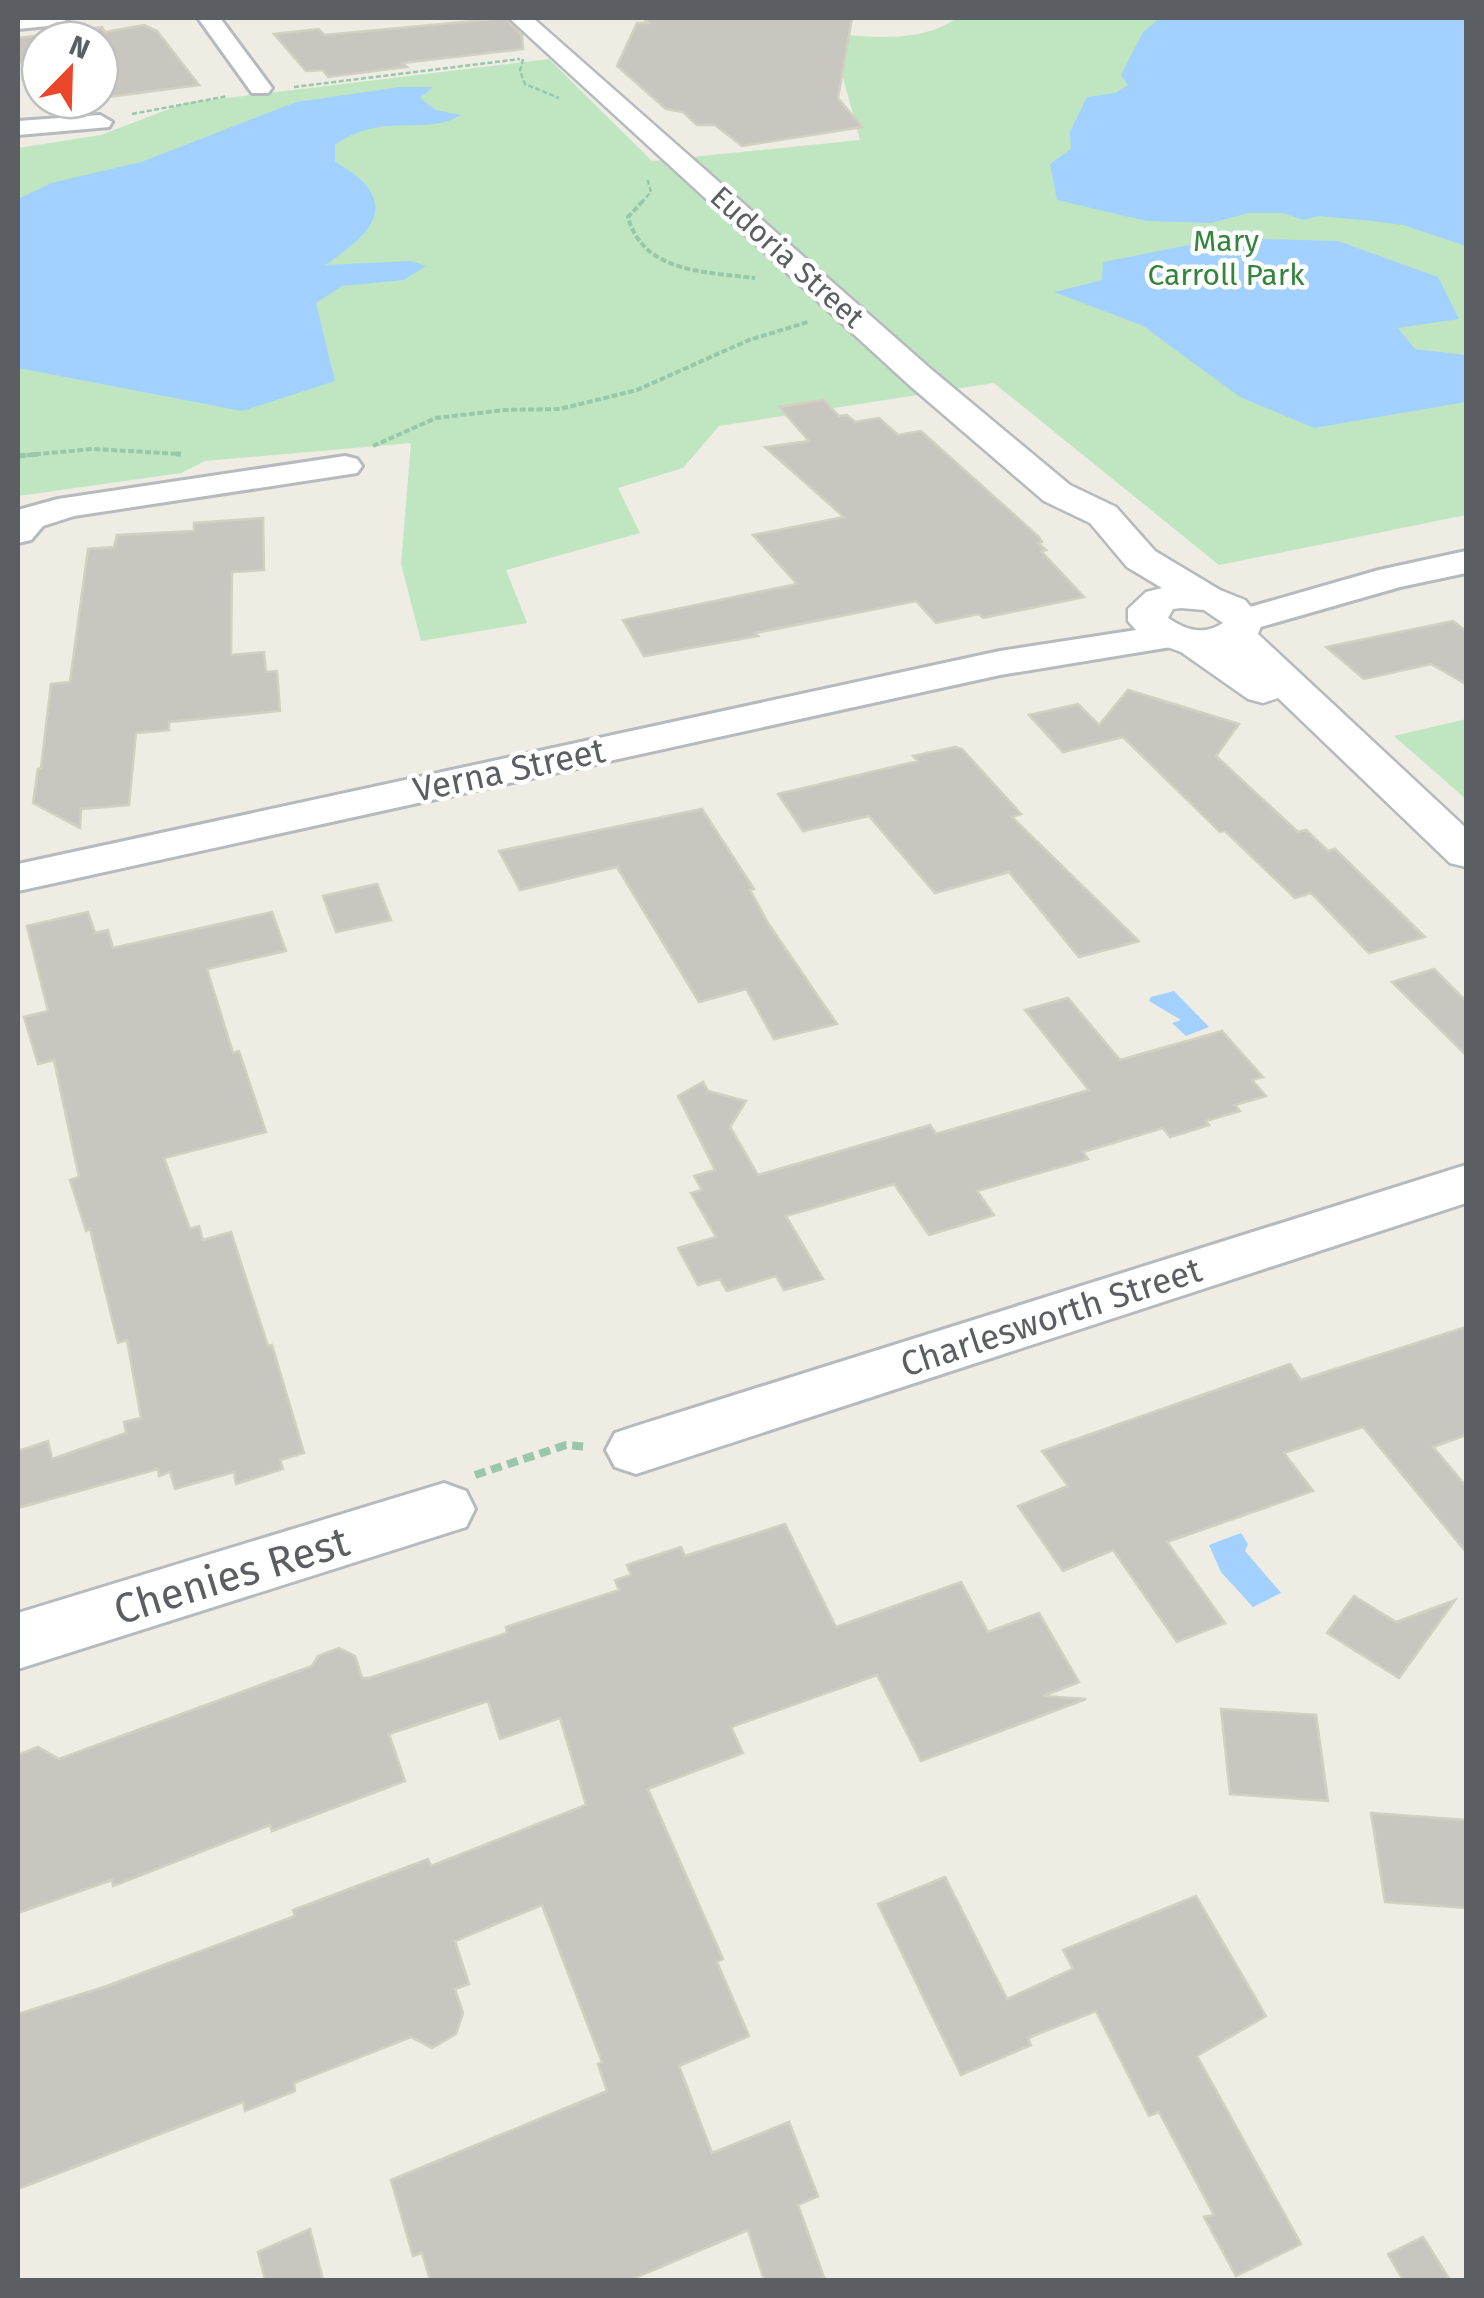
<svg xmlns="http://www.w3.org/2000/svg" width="1484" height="2298" font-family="'Fira Sans',sans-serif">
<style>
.green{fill:#bfe6c1}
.water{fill:#a2d1ff}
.building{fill:#c9c6c0;stroke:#d3cfc1;stroke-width:2.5}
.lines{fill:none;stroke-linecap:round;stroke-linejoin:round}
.minor-casing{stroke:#b6b9be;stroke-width:6}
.tertiary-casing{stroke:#b6b9be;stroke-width:5}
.path-far3{stroke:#98c7a9;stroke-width:2.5;stroke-dasharray:5 2.5;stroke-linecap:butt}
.path-far2{stroke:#98c7a9;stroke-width:4;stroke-dasharray:6 2.5;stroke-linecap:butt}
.path-far1{stroke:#98c7a9;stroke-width:5;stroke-dasharray:8 4;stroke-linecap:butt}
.path{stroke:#98c7a9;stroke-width:8;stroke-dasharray:11 6;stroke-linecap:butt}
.minor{fill:#fff;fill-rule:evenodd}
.tertiary{fill:#fff;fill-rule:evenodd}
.labels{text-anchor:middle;stroke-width:9;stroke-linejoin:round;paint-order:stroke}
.far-park-label{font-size:30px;fill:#33843c;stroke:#fff}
.far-street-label{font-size:30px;fill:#5b5f64;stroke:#fff}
.street-label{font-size:35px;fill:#5b5f64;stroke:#fff}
.near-street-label{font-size:42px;fill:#5b5f64;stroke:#fff}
</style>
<rect width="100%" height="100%" fill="#eeece3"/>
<!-- green -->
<g class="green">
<path d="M957,18H1466V515L1219,565L994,383L719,426L683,468L618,488L640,533L506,570L527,623L421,641L401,564L411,443L205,461L181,473L18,496V148L101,135L185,103L549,59L652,161L860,140L842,74L803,31C853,34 914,48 957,18Z"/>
<path d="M1466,719V799L1394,736Z"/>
</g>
<!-- water -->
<g class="water">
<path d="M1160,18H1466V246L1403,225L1373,221L1318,216L1304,220L1282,213H1249L1211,223L1146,221L1057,200L1050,164L1071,149L1070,131L1087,97L1115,93L1128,85L1121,75L1143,32Z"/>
<path d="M400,87H433L420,98L436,110L461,115C424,137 382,111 335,145V161C345,168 359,176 366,185C395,222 348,247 326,265L410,261L426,266L404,280L342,286L316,303L335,381L242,411L18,368V199L51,183L141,162L296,102Z"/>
<path d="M1224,238L1338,241L1438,277L1459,319L1398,328L1415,349L1466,355V402L1314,428L1240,397L1143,326L1054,292L1102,280L1103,262Z"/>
<path d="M1174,991L1209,1027L1186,1036L1172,1023L1181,1020L1149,1001L1151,997Z"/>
<path d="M1241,1533L1248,1544L1245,1551L1281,1593L1253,1607L1221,1572L1209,1545Z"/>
</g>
<!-- building -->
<g class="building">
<path d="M506,18L522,35L523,49L402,63L407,67L328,77L323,70L306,71L274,34L319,29L324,35Z"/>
<path d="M643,18H852L838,98L862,127L742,146L715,125H697L683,112L666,109L617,66L637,23H648Z"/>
<path d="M144,25L157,31L199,85L100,98V40H40V76L18,61V38L102,27L105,32Z"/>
<path d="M824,400L839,416L847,415L855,422L879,418L898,435L921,431L1039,537L1042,542L1038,543L1046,550L1041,551L1084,597L983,618L979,614L936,623L916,601L755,633L758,636L644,656L623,620L797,584L753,535L844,517L765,447L809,441L779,407Z"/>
<path d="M263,518L264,570L232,572L231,655L264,652L266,672L277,671L280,711L169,722V730L136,733L129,805L81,809L80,828L33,803L38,769L41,768L51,684L70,682L88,549L114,547L117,535L194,531V523Z"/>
<path d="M1453,621L1466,631V684L1431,664L1364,679L1326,647Z"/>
<path d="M1128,690L1239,724L1216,756L1298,832L1306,830L1328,851L1335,849L1425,937L1369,953L1311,893L1295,898L1225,831L1220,832L1123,737L1063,752L1029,715L1078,704L1099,725Z"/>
<path d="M955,747L962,749L1021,814L1012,817L1139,941L1079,957L1009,872L935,893L869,816L803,831L778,794L918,761L913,756Z"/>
<path d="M702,809L754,889L750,890L768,923L837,1024L774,1039L746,989L699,1002L617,867L520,890L499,851Z"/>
<path d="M377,884L391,920L336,932L323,896Z"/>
<path d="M88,912L95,933L108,930L113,948L272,912L286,951L207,969L233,1053L239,1051L266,1132L164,1158L190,1229L199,1226L203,1240L231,1232L268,1346L272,1345L304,1453L280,1460L283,1469L236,1484L234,1472L175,1489L170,1472L159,1476L158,1469L18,1508V1451L48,1441L52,1459L126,1433L124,1422L141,1418L127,1340L118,1343L90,1229L86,1231L70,1180L79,1177L54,1060L38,1064L24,1017L48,1011L27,926Z"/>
<path d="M1434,969L1466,1001V1055L1392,982Z"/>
<path d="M1068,998L1120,1060L1222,1031L1263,1077L1252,1080L1266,1096L1235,1105L1240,1111L1206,1121L1209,1125L1170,1137L1163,1128L1083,1152L1088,1159L977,1191L994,1215L929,1235L894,1184L786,1216L823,1279L784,1290L776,1276L727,1291L720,1279L698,1285L678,1248L716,1237L691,1193L702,1190L694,1176L715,1170L678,1096L703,1082L708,1091L746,1101L730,1127L758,1175L930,1125L936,1134L1089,1090L1025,1010Z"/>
<path d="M1466,1327V1435L1433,1447L1466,1486V1552L1363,1427L1284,1453L1313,1491L1167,1542L1225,1623L1177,1642L1113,1550L1063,1571L1018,1506L1068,1486L1042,1451L1290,1364L1301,1380Z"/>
<path d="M785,1524L836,1627L961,1582L988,1632L1039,1613L1079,1682L1043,1696L1086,1699L921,1761L877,1675L731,1727L743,1753L648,1789L723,1959L717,1962L749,2036L679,2066L712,2153L789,2122L818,2196L798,2205L825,2280H764L748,2230L630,2280H430L422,2253L413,2256L391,2180L607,2091L598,2064L602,2062L542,1905L455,1941L469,1984L455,1989L463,2013L456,2034L432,2048L411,2037L294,2083L295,2091L245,2111L243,2102L18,2189V2014L107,1986L295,1916L293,1910L428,1859L431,1866L586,1805L560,1718L500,1739L488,1701L389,1734L405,1781L272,1831L270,1825L113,1886L112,1880L18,1913V1755L38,1747L59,1759L312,1666L318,1656L339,1648L355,1656L362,1678H369L507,1633L506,1627L619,1590L615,1580L631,1575L627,1565L681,1547L685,1556Z"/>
<path d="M1354,1596L1396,1622L1455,1600L1399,1678L1327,1633Z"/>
<path d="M1221,1709L1316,1715L1328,1801L1230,1794Z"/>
<path d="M1371,1813L1466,1820V1908L1385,1902Z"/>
<path d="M945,1877L1007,1999L1073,1969L1063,1950L1196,1896L1266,2016L1197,2056L1301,2244L1236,2276L1204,2217L1214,2215L1159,2112L1149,2116L1096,2011L1028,2038L1031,2045L961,2075L878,1904Z"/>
<path d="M310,2229L323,2280H265L258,2252Z"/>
<path d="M1423,2237L1450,2280H1403L1388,2254Z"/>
</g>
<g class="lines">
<!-- minor casing -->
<g class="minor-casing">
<g id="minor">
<path d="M18,18H69L58,25L18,29Z"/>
<path d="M198,18H220L272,88L268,93H252Z"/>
<path d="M100,115L112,122L109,127L18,135V121Z"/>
<path d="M345,456L357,459L362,466L357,473L74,516L43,526L31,540L18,543V510L58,499Z"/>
<path d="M1466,551V573L1400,587L1243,632L1229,629L1224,621L1229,613L1379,570Z"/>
<path d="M1169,625L1183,629L1188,637L1183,645L1000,675L18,891V864L1000,651Z"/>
<path d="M1466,1165V1203L636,1474L615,1467L606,1450L615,1433L636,1426Z"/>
<path d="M444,1483L466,1491L475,1509L466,1527L18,1669V1613Z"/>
</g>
</g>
<!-- tertiary casing -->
<g class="tertiary-casing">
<path id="tertiary" d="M509,18H533L932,370L1070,485L1116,507L1155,551L1220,590L1245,600L1263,621L1258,634L1466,828V867L1450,863L1278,698L1263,703L1248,699L1181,652L1143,638L1128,621V609L1146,592L1162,588L1127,567L1090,523L1044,501L908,384ZM1181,608L1204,610L1223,623C1203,636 1186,630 1168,618L1173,609Z"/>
</g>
<!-- path-far3 -->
<g class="path-far3">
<path d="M523,59L520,71L525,84L559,98"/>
<path d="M294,87L520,59"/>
<path d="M132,114L228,96"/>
<path d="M641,203L651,192L647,178"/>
</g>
<!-- path-far2 -->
<g class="path-far2">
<path d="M643,201L628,217C643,273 706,272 755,278"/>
<path d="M373,446L436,418L504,410L560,409L637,390L749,340L808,322"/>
<path d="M18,456L92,449L181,454"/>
</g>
<!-- path-far1 -->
<g class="path-far1">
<path d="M176,454H181"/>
<path d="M18,456L42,454"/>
</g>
<!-- path -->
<path class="path" d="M475,1475L566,1445L588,1447"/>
<!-- minor -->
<use href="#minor" class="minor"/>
<!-- tertiary -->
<use href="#tertiary" class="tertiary"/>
</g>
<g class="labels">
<!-- far-park labels -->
<g class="far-park-label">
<text x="1226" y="251">Mary<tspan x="1226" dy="34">Carroll Park</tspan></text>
</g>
<!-- far-street labels -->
<g class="far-street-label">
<text transform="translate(787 257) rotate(42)" y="10">Eudoria Street</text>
</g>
<!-- street labels -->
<g class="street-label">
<text transform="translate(509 770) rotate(-12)" y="12">Verna Street</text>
<text transform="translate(1051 1317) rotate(-18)" y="12">Charlesworth Street</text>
</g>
<!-- near-street labels -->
<g class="near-street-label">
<text transform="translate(231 1575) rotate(-17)" y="15">Chenies Rest</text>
</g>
</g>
<!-- border -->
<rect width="1484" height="2298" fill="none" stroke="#5b5f64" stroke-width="40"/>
<!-- north arrow -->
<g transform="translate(70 70) rotate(23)"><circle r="48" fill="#ffffff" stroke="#bdbfc1" stroke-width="2.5"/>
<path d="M0-8L18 38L0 25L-18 38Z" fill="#ec472b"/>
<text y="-15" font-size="28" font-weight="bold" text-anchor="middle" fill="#5b5f64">N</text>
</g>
</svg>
